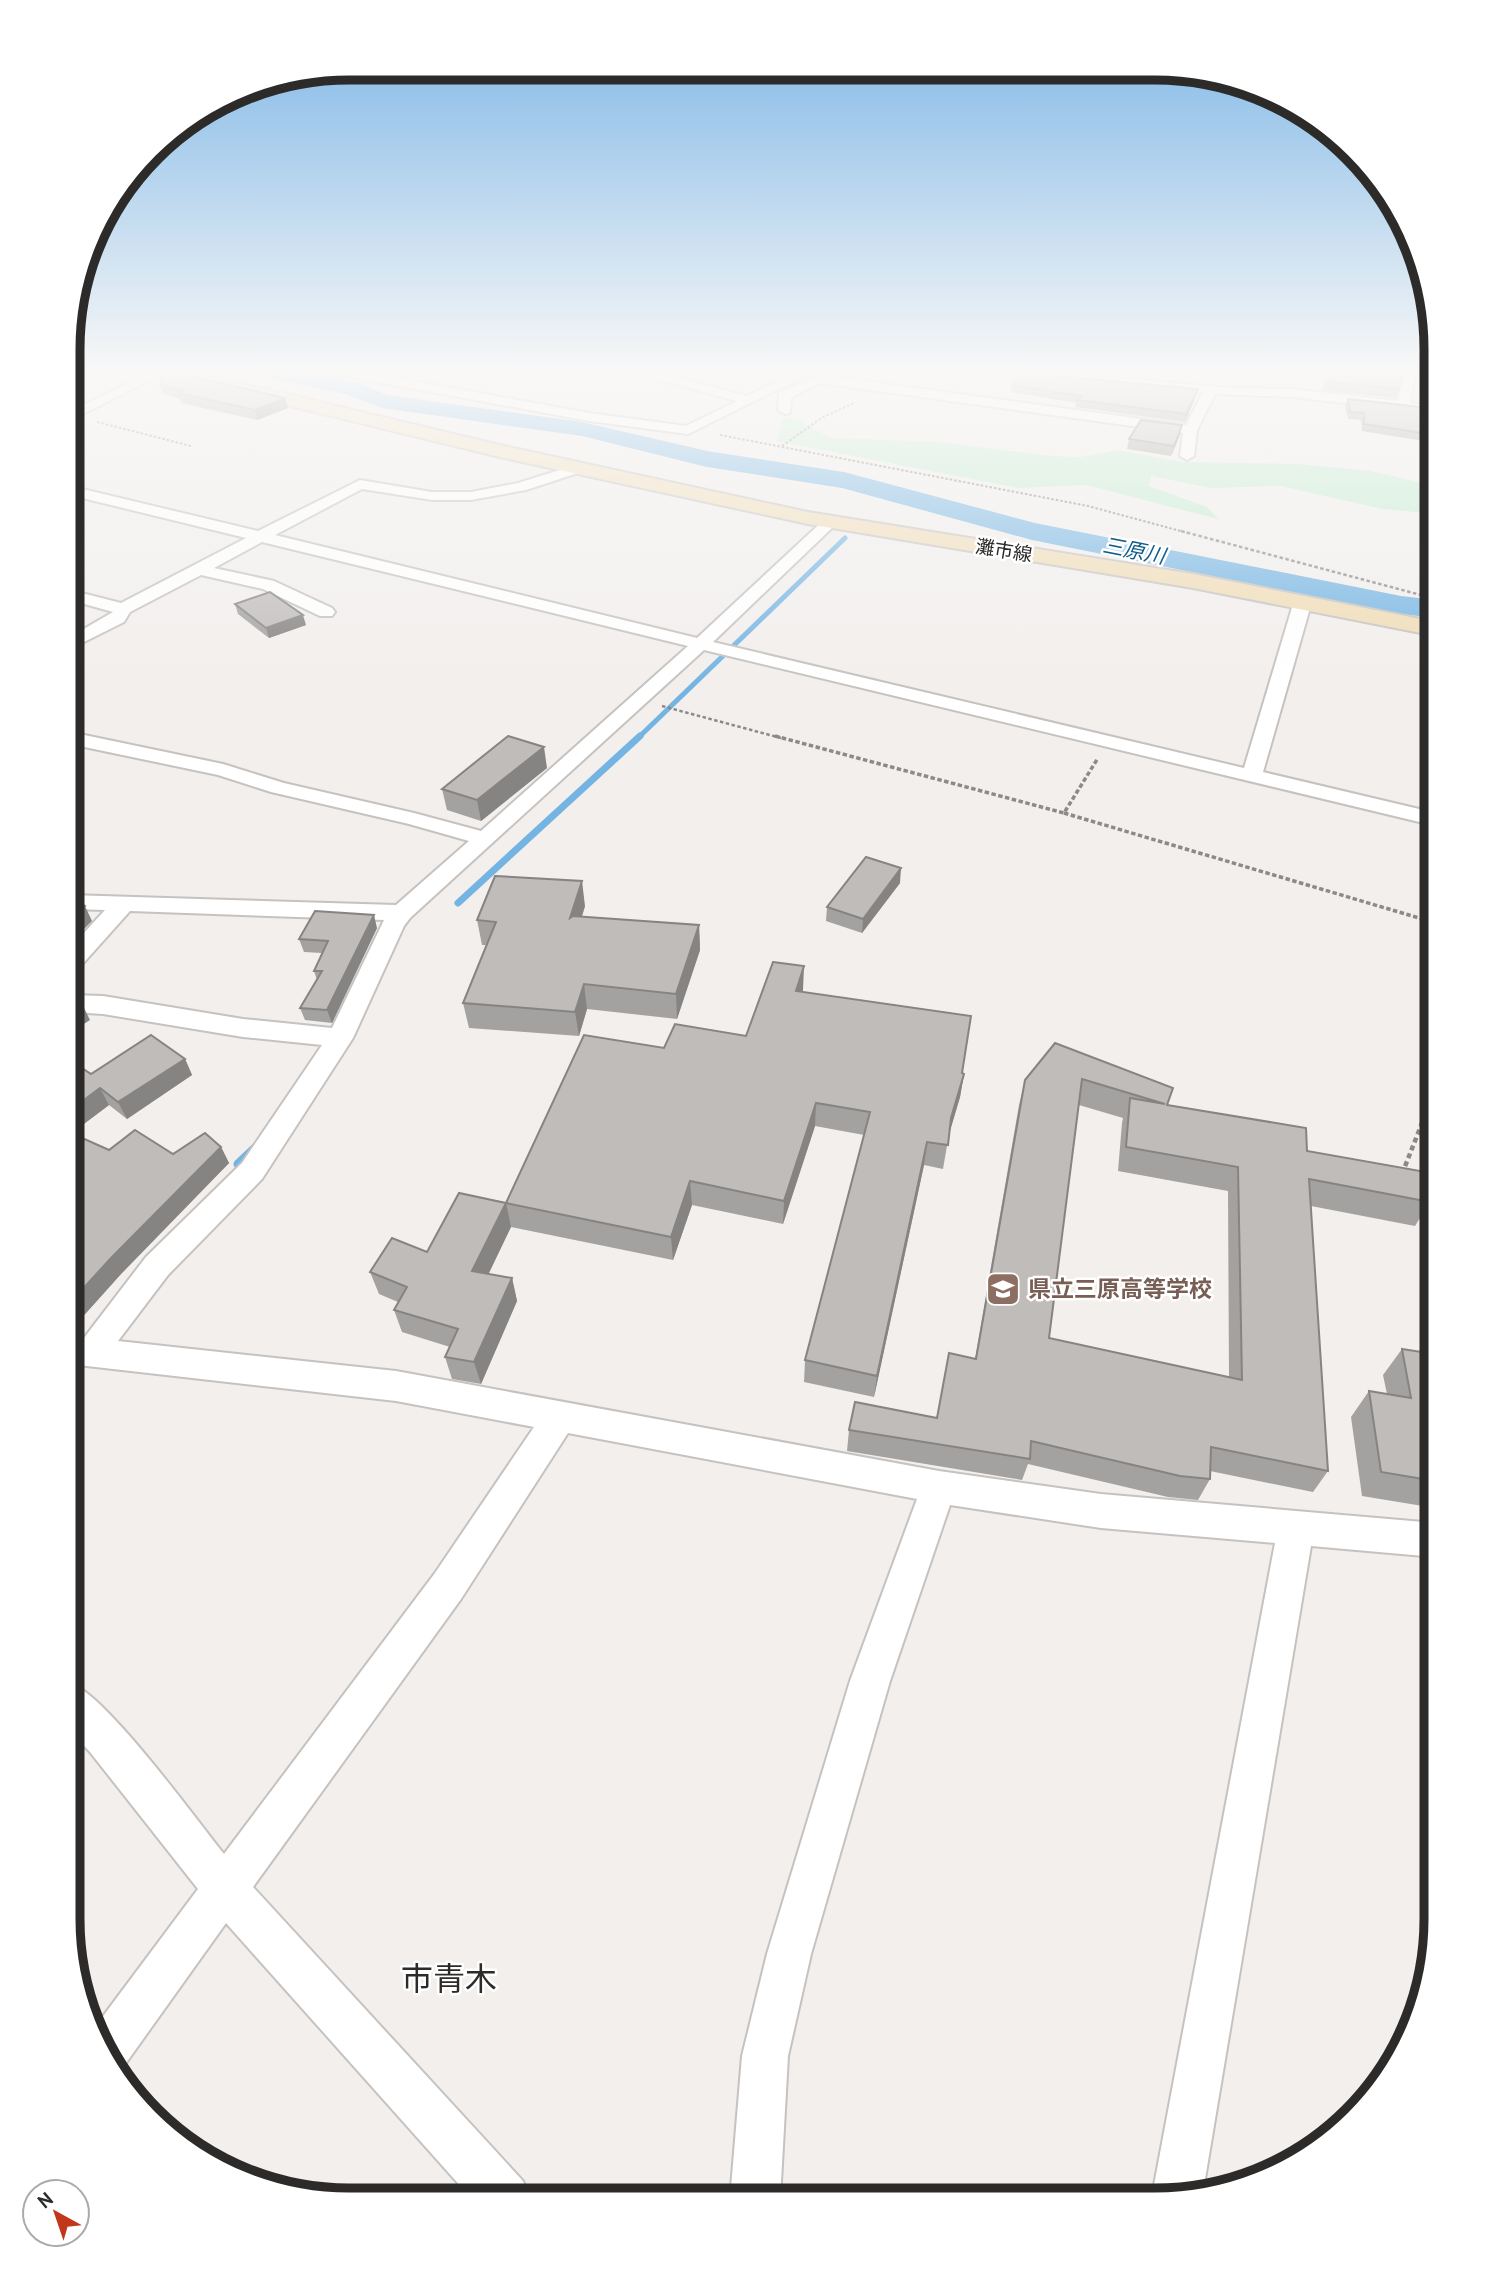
<svg xmlns="http://www.w3.org/2000/svg" width="1504" height="2269" font-family="'PT Sans','Noto Sans JP',sans-serif">
<style>
.green{fill:#c1ebd0}
.lines{fill:none;stroke-linecap:round;stroke-linejoin:round}
.stream-far3{stroke:#74b4e3;stroke-width:4.5}
.stream-far2{stroke:#74b4e3;stroke-width:5}
.stream-far1{stroke:#74b4e3;stroke-width:7}
.stream{stroke:#74b4e3;stroke-width:9}
.river{fill:#74b4e3;fill-rule:evenodd}
.street-casing{stroke:#c5c2bf;stroke-width:4}
.secondary-casing{stroke:#c5c2bf;stroke-width:4}
.path-far3{stroke:#8c8a89;stroke-width:2;stroke-dasharray:2.5 2;stroke-linecap:butt}
.path-far2{stroke:#8c8a89;stroke-width:2.5;stroke-dasharray:3.5 2.5;stroke-linecap:butt}
.path-far1{stroke:#8c8a89;stroke-width:3.5;stroke-dasharray:4.5 2.5;stroke-linecap:butt}
.path{stroke:#8c8a89;stroke-width:4.5;stroke-dasharray:5 3.5;stroke-linecap:butt}
.street{fill:#fff;fill-rule:evenodd}
.secondary{fill:#f0dcb6;fill-rule:evenodd}
.wall{fill:#a4a2a0;fill-rule:evenodd}
.shaded-wall{fill:#868482}
.building{fill:#bfbcba;stroke:#868482;stroke-width:2;fill-rule:evenodd}
.labels{text-anchor:middle;stroke-width:5;stroke-linejoin:round;paint-order:stroke}
.far-street-label{font-size:19px;fill:#2c2b2a;stroke:#fff}
.far-water-label{font-size:21px;font-style:italic;fill:#115e8a;stroke:#fff}
.education-label{font-size:23px;font-weight:bold;fill:#785e54;stroke:#fff;text-anchor:start}
.near-quarter-label{font-size:32px;fill:#2c2b2a;stroke:#fff}
.rim{fill:none;stroke:#2c2b2a;stroke-width:9}
</style>
<rect width="100%" height="100%" fill="#f2efed"/>
<!-- green -->
<path class="green" d="M783,418L797,419L830,438L937,442L1052,456L1081,457L1119,450L1182,462L1301,464L1371,471L1436,486V514L1383,509L1280,486L1211,488L1151,476L1149,486L1207,507L1218,519L1086,485L1018,488L777,441Z"/>
<g class="lines">
<!-- stream-far3 -->
<path class="stream-far3" d="M272,372L282,370"/>
<!-- stream-far2 -->
<path class="stream-far2" d="M638,738L845,538"/>
<!-- stream-far1 -->
<path class="stream-far1" d="M458,903L640,736"/>
<!-- stream -->
<path class="stream" d="M238,1164L255,1148"/>
<!-- river -->
<path class="river" d="M249,370H295L356,382L387,395L582,422L707,451L844,472L1035,523L1401,596L1436,600V618L1401,614L1032,540L842,488L707,467L582,436L382,408L342,393L252,375Z"/>
<!-- street casing -->
<g class="street-casing">
<g id="street">
<path d="M155,370H170L71,420V411Z"/>
<path d="M328,370H353L589,413L686,426L737,401L634,373L632,370H651L747,396L801,370H817L688,434L589,421L334,374Z"/>
<path d="M978,370H1024L1231,388L1293,389L1398,401L1403,377L1400,370H1412L1415,377L1410,403L1436,406V414L1293,397L1215,394L1197,430L1194,456L1187,460L1180,456L1183,433L819,383L791,398L790,413L785,414L778,410L779,393L819,375L1186,425L1203,393L984,374Z"/>
<path d="M579,464L586,468L584,471L526,490L471,500H432L362,489L275,535L697,638L825,519H835L838,522L835,525L713,642L1244,768L1294,601L1297,597H1309L1312,601L1263,772L1436,813V826L704,650L410,918L404,926L353,1038L262,1179L168,1275L118,1341L396,1371L939,1471L1101,1494L1435,1523V1557L1311,1546L1203,2191L1155,2201L1152,2196L1275,1543L1101,1528L950,1505L890,1681L811,1954L788,2056L780,2200H730L742,2056L767,1954L850,1681L917,1499L568,1433L461,1599L253,1887L523,2181L530,2199H472L226,1923L121,2070L115,2072L92,2031L198,1889L90,1752L69,1730V1682C107,1696 194,1817 224,1854L435,1573L534,1427L396,1401L69,1364V1336L84,1338L146,1257L242,1163L322,1045L243,1037L103,1014L70,1012V995L103,996L243,1019L332,1028L384,920L130,911L79,968L70,970V948L105,910L70,909V895L396,905L469,841L409,824L271,792L218,775L70,744V732L223,764L284,783L414,813L481,831L688,646L262,542L214,568L274,581L332,608L335,612L332,616H320L263,589L201,575L130,612L124,622L70,649V637L113,612L70,600V590L121,603L246,538L70,495V486L258,531L360,480L432,492H471L518,483Z"/>
</g>
</g>
<!-- secondary casing -->
<g class="secondary-casing">
<path id="secondary" d="M157,370H186L504,446L808,512L1193,574L1436,622V636L1193,588L808,524L504,458L159,374Z"/>
</g>
<!-- path-far3 -->
<g class="path-far3">
<path d="M97,422L191,446"/>
<path d="M720,435L1088,506L1188,533"/>
<path d="M782,446L823,417L854,403"/>
</g>
<!-- path-far2 -->
<g class="path-far2">
<path d="M1181,531L1436,599"/>
<path d="M662,706L781,738"/>
</g>
<!-- path-far1 -->
<g class="path-far1">
<path d="M775,736L1064,813L1098,758"/>
<path d="M1064,813L1436,923"/>
</g>
<!-- path -->
<g class="path">
<path d="M1402,1174L1435,1090"/>
<path d="M1424,1189L1435,1193"/>
</g>
<!-- street -->
<use href="#street" class="street"/>
<!-- secondary -->
<use href="#secondary" class="secondary"/>
</g>
<!-- wall -->
<g class="wall">
<path d="M1054,370H1080L1079,372Z"/>
<path d="M1325,381L1399,389L1396,398L1322,390Z"/>
<path d="M160,385L285,398L288,408L257,420L181,403L180,399L163,394Z"/>
<path d="M1012,385L1196,396L1185,422L1075,407L1076,403L1011,392Z"/>
<path d="M1348,399L1436,422V443L1362,431L1361,420L1348,419L1345,406Z"/>
<path d="M1180,435L1171,456L1127,449L1129,439Z"/>
<path d="M235,604L306,625L269,638L238,614Z"/>
<path d="M547,768L481,821L447,810L442,789Z"/>
<path d="M900,883L862,933L826,921L827,907Z"/>
<path d="M585,906L582,917L699,925L700,950L677,1019L587,1009L579,1036L469,1028L463,1003L487,945H482L477,920Z"/>
<path d="M377,928L332,1023L305,1020L300,1008L317,980L314,971L322,953L304,952L299,939Z"/>
<path d="M803,990V992L964,1074L960,1097L949,1134L943,1169L924,1165L874,1397L804,1382L805,1360L864,1135L815,1126L783,1224L692,1205L673,1260L511,1227L488,1274L512,1278L517,1301L481,1384L452,1379L445,1357L450,1347L402,1332L394,1310L398,1302L379,1294L370,1272L427,1252L506,1203L664,1048L746,1036Z"/>
<path d="M1055,1043L1167,1105L1307,1151L1430,1202L1415,1226L1311,1206L1328,1471L1313,1492L1210,1471V1479L1198,1500L1168,1497L1028,1464L1022,1480L847,1451L849,1430L937,1418L949,1353L975,1359L1019,1105L1025,1080ZM1079,1105L1123,1118L1122,1123L1118,1171L1228,1191L1229,1377L1049,1338Z"/>
<path d="M185,1059L192,1075L127,1119L109,1105L72,1133L109,1150L173,1154L221,1147L229,1163L121,1274L69,1332L70,1060L91,1074Z"/>
<path d="M1402,1349L1435,1354V1508L1362,1496L1351,1417L1369,1391L1387,1394L1383,1375Z"/>
</g>
<!-- shaded-wall -->
<g class="shaded-wall">
<path d="M1198,389L1196,396L1185,422L1186,414Z"/>
<path d="M285,398L288,408L257,420L255,410Z"/>
<path d="M1182,425L1180,435L1171,456L1174,446Z"/>
<path d="M303,615L306,625L269,638L266,628Z"/>
<path d="M544,747L547,768L481,821L477,800Z"/>
<path d="M901,868L900,883L862,933L863,919Z"/>
<path d="M582,881L585,906L573,943L570,918Z"/>
<path d="M85,906L92,921L77,936L70,940V922Z"/>
<path d="M374,915L377,928L332,1023L327,1010Z"/>
<path d="M699,925L700,950L677,1019L676,994Z"/>
<path d="M804,966L803,990L796,1015V991Z"/>
<path d="M584,984L587,1009L579,1036L575,1012Z"/>
<path d="M82,1004L90,1020L70,1033V1011Z"/>
<path d="M70,1039L75,1048L70,1051Z"/>
<path d="M185,1059L192,1075L127,1119L118,1102Z"/>
<path d="M964,1074L960,1097L947,1141L951,1118Z"/>
<path d="M100,1088L109,1105L69,1135V1111Z"/>
<path d="M816,1103L815,1126L783,1224L784,1201Z"/>
<path d="M927,1142L924,1165L874,1397L877,1376Z"/>
<path d="M221,1147L229,1163L121,1274L69,1332V1304L111,1258Z"/>
<path d="M690,1181L692,1205L673,1260L671,1237Z"/>
<path d="M506,1203L511,1227L479,1294L472,1271Z"/>
<path d="M512,1278L517,1301L481,1384L474,1362Z"/>
</g>
<!-- building -->
<g class="building">
<path d="M164,370H166L285,398L255,410L178,393L184,391L160,385Z"/>
<path d="M1338,370H1403L1399,389L1325,381Z"/>
<path d="M1024,373L1198,389L1186,414L1077,400L1082,396L1012,385Z"/>
<path d="M1348,399L1430,408L1436,422V435L1364,424V413L1350,412Z"/>
<path d="M1141,420L1182,425L1174,446L1129,439Z"/>
<path d="M270,592L303,615L266,628L235,604Z"/>
<path d="M508,736L544,747L477,800L442,789Z"/>
<path d="M866,857L901,868L863,919L827,907Z"/>
<path d="M495,876L582,881L570,918L573,916L699,925L676,994L584,984L575,1012L463,1003L496,922L477,920Z"/>
<path d="M72,898L85,906L70,922V899Z"/>
<path d="M315,911L374,915L327,1010L300,1008L322,971H314L328,941L299,939Z"/>
<path d="M773,962L804,966L796,991L971,1016L962,1073L964,1074L951,1118L948,1145L927,1142L877,1376L805,1360L870,1112L816,1103L784,1201L690,1181L671,1237L506,1203L472,1271L512,1278L474,1362L445,1357L458,1329L394,1310L407,1287L370,1272L392,1238L427,1252L459,1193L506,1203L584,1035L664,1048L675,1024L746,1036Z"/>
<path d="M70,998L75,999L82,1004L70,1011Z"/>
<path d="M151,1035L185,1059L118,1102L100,1088L69,1111L70,1060L91,1074Z"/>
<path d="M1055,1043L1173,1088L1167,1105L1306,1128L1307,1151L1426,1172L1430,1202L1309,1179L1328,1471L1211,1447L1210,1479L1180,1476L1031,1441L1030,1459L849,1430L855,1402L937,1418L949,1353L976,1359L1025,1080ZM1082,1079L1165,1104L1130,1098L1126,1147L1238,1167L1242,1380L1049,1338Z"/>
<path d="M135,1130L173,1154L205,1133L221,1147L111,1258L69,1304V1132L109,1150Z"/>
<path d="M1402,1349L1435,1354V1481L1381,1472L1369,1391L1411,1398Z"/>
</g>
<!-- sky -->
<linearGradient id="sky" x2="0" y2="1"><stop stop-color="#79b4e6"/><stop offset="0.54" stop-color="#f9f8f7"/><stop offset="1" stop-color="#f9f8f7" stop-opacity="0"/></linearGradient>
<rect width="1504" height="688" fill="url(#sky)"/>
<!-- icons -->
<defs>
<g id="school-square" transform="scale(1.75)"><rect x="-9" y="-9" width="18" height="18" rx="4" fill="#8d6e63" stroke="#fff"/><path d="M0-5L7-2L0 1L-7-2ZM-4 1L0 2.5L4 1V4Q0 6-4 4Z" fill="#fff"/></g>
</defs>
<g fill-rule="evenodd">
<use href="#school-square" x="1003" y="1289"/>
</g>
<g class="labels">
<!-- far-street labels -->
<g class="far-street-label">
<text transform="translate(1004 550) rotate(9)" y="7">灘市線</text>
</g>
<!-- far-water labels -->
<g class="far-water-label">
<text transform="translate(1134 551) rotate(11)" y="7">三原川</text>
</g>
<!-- education labels -->
<g class="education-label">
<text x="1028" y="1297">県立三原高等学校</text>
</g>
<!-- near-quarter labels -->
<g class="near-quarter-label">
<text x="449" y="1990">市青木</text>
</g>
</g>
<!-- crop -->
<path d="M0 0H1504V2269H0ZM349 80H1155A269 269 0 0 1 1424 349V1919A269 269 0 0 1 1155 2188H349A269 269 0 0 1 80 1919V349A269 269 0 0 1 349 80Z" fill="#fff" fill-rule="evenodd"/>
<path class="rim" d="M349 80H1155A269 269 0 0 1 1424 349V1919A269 269 0 0 1 1155 2188H349A269 269 0 0 1 80 1919V349A269 269 0 0 1 349 80Z"/>
<!-- north arrow -->
<g transform="translate(56 2213) rotate(320)"><circle r="33" fill="#ffffff" stroke="#abaaaa" stroke-width="2"/>
<path d="M0-5L12 26L0 18L-12 26Z" fill="#c2371b"/>
<text y="-10" font-size="19" font-weight="bold" text-anchor="middle" fill="#2c2b2a">N</text>
</g>
</svg>
